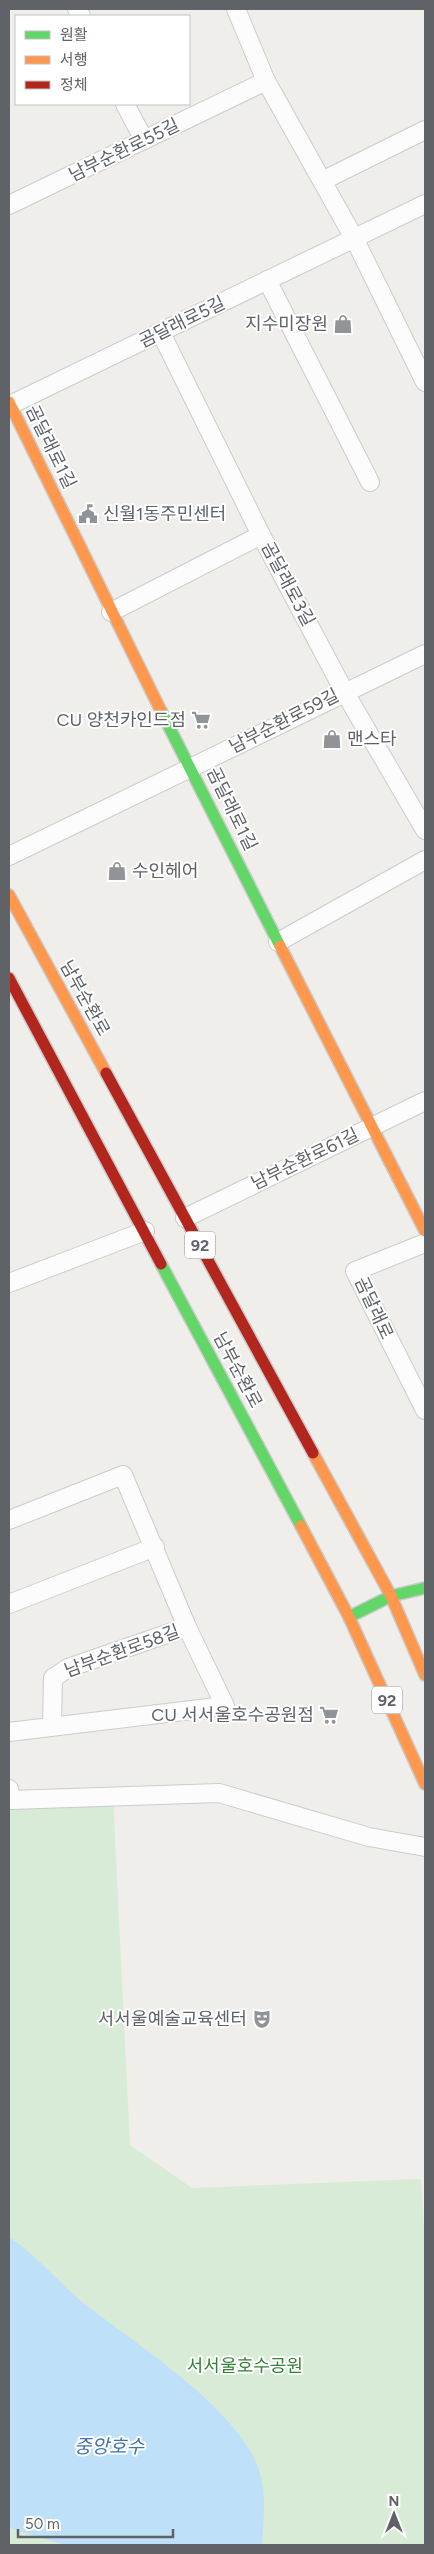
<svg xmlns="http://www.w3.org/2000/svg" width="434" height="2554" font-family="Figtree,'Noto Sans KR',sans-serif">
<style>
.green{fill:#d8ebd6}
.water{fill:#bfe0f9}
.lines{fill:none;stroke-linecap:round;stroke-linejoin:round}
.street-casing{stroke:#cbcccc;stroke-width:20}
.fast-casing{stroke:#cacacb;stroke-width:14}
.slow-casing{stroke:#cacacb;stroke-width:14}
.jam-casing{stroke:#cacacb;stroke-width:14}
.street{stroke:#fdfcfc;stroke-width:18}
.fast{stroke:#63d668;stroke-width:11}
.slow{stroke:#ff974d;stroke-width:11}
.jam{stroke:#b3261e;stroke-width:11}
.labels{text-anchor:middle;stroke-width:4;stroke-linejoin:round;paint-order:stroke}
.shield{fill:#fff;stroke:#8f9295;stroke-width:1}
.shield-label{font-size:16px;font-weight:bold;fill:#5f6368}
.street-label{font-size:18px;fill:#5f6368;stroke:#fff}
.poi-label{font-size:18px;fill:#5f6368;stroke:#fff;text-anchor:end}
.park-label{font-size:18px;fill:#348238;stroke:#fff}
.water-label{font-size:19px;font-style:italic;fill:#4174aa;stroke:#fff}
</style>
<rect width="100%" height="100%" fill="#efeeea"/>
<!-- green -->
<path class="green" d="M113,1798L130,2145L192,2188L421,2179L425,2244V2545H9V1799Z"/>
<!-- water -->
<path class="water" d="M9,2238C26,2245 63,2286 81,2301C132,2342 241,2409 260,2473C267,2495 263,2523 262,2545H65L9,2528Z"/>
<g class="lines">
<!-- street casing -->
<g class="street-casing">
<g id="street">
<path d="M77,9L81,16"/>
<path d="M236,9L266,81L354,238L425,382"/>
<path d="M125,104L144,140"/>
<path d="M322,181L425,130"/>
<path d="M9,205L266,81"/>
<path d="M267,280L370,482"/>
<path d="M161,333L261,535L344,691L425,830"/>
<path d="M10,405L425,204"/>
<path d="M111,612L261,535"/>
<path d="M9,856L425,654"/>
<path d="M278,942L425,860"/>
<path d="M185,1218L425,1101"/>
<path d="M425,1243L355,1271L425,1410"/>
<path d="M9,1283L145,1231"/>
<path d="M9,1520L123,1475L187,1627L225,1706L9,1732"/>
<path d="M9,1604L155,1547"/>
<path d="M52,1725L53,1678L68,1668L187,1627"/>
<path d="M9,1789L11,1800L219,1793L369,1837L425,1847"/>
</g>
</g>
<!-- fast casing -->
<g class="fast-casing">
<g id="fast">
<path d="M161,711L280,946"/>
<path d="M161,1264L301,1526"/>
<path d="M349,1617L391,1596L425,1588"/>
</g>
</g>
<!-- slow casing -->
<g class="slow-casing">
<g id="slow">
<path d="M9,402L161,711"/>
<path d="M9,895L106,1073"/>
<path d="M280,946L425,1231"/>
<path d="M313,1453L391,1596L425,1675"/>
<path d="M301,1526L349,1617L425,1784"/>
</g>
</g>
<!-- jam casing -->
<g class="jam-casing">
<g id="jam">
<path d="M9,978L161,1264"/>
<path d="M106,1073L313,1453"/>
</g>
</g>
<!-- street -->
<use href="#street" class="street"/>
<!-- fast -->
<use href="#fast" class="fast"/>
<!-- slow -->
<use href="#slow" class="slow"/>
<!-- jam -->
<use href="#jam" class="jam"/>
</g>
<!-- icons -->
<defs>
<g id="shop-bare" transform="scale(1.5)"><path d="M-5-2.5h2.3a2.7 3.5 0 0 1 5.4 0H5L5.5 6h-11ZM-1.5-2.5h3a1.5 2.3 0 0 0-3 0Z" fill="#919496" stroke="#fff" stroke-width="2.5" paint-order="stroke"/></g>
<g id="civic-bare" transform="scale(1.5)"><path d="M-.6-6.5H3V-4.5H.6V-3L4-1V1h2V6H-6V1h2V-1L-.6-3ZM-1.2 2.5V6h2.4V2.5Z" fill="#919496" stroke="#fff" stroke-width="2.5" paint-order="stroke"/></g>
<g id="supermarket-bare" transform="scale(1.5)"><path d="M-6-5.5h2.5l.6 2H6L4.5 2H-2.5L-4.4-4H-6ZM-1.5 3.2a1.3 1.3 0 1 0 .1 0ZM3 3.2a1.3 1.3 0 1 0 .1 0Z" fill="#919496" stroke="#fff" stroke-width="2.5" paint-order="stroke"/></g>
<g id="theatre-bare" transform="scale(1.5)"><path d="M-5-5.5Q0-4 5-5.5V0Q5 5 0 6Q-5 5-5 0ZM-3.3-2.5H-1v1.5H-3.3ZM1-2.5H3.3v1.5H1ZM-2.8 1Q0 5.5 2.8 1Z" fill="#919496" stroke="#fff" stroke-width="2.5" paint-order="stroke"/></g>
</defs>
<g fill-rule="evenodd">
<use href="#shop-bare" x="343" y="324"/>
<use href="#civic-bare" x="88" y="514"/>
<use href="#supermarket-bare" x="201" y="720"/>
<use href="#shop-bare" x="332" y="739"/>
<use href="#shop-bare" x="117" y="871"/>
<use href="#supermarket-bare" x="329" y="1715"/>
<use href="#theatre-bare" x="262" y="2019"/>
</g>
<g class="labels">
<!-- shield labels -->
<g class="shield">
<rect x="185" y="1231.5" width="30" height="27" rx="4"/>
<rect x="372" y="1686.5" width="30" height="27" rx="4"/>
</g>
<g class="shield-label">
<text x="200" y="1251">92</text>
<text x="387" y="1706">92</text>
</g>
<!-- street labels -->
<g class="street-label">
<text transform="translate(124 150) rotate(-26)" y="6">남부순환로55길</text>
<text transform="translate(182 322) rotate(-26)" y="6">곰달래로5길</text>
<text transform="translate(51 447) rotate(64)" y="6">곰달래로1길</text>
<text transform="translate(288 584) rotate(62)" y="6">곰달래로3길</text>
<text transform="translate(284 721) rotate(-27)" y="6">남부순환로59길</text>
<text transform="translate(232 809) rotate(64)" y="6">곰달래로1길</text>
<text transform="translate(85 998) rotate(61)" y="6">남부순환로</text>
<text transform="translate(305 1159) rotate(-26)" y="6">남부순환로61길</text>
<text transform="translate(374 1308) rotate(65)" y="6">곰달래로</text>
<text transform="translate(238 1370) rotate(62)" y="6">남부순환로</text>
<text transform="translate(122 1651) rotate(-20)" y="6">남부순환로58길</text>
</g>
<!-- poi labels -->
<g class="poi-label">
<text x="328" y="330">지수미장원</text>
<text x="103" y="520" text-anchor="start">신월1동주민센터</text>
<text x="186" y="726">CU 양천카인드점</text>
<text x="347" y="745" text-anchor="start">맨스타</text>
<text x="132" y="877" text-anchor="start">수인헤어</text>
<text x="314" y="1721">CU 서서울호수공원점</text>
<text x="247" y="2025">서서울예술교육센터</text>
</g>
<!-- park labels -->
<g class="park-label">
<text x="245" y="2372">서서울호수공원</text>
</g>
<!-- water labels -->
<g class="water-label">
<text x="109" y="2453">중앙호수</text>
</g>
</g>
<!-- border -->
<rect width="434" height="2554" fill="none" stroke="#5f6368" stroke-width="20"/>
<!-- legend -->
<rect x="15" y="15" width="175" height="90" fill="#ffffff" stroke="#bfc1c3"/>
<rect x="25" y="31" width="25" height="8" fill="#63d668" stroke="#bfc1c3"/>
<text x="60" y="40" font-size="15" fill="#5f6368">원활</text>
<rect x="25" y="56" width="25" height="8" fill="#ff974d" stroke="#bfc1c3"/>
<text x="60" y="65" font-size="15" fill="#5f6368">서행</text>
<rect x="25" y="81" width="25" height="8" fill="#b3261e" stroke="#bfc1c3"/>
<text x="60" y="90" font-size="15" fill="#5f6368">정체</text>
<!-- north arrow -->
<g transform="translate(394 2514)" stroke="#ffffff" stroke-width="4" paint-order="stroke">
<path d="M0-4L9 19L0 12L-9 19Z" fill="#5f6368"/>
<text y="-8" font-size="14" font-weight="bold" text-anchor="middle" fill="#5f6368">N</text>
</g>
<!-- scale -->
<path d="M18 2529v8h155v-8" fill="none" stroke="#5f6368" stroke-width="2.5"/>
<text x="25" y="2529" font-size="15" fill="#5f6368" stroke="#ffffff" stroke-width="4" paint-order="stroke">50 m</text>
</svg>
